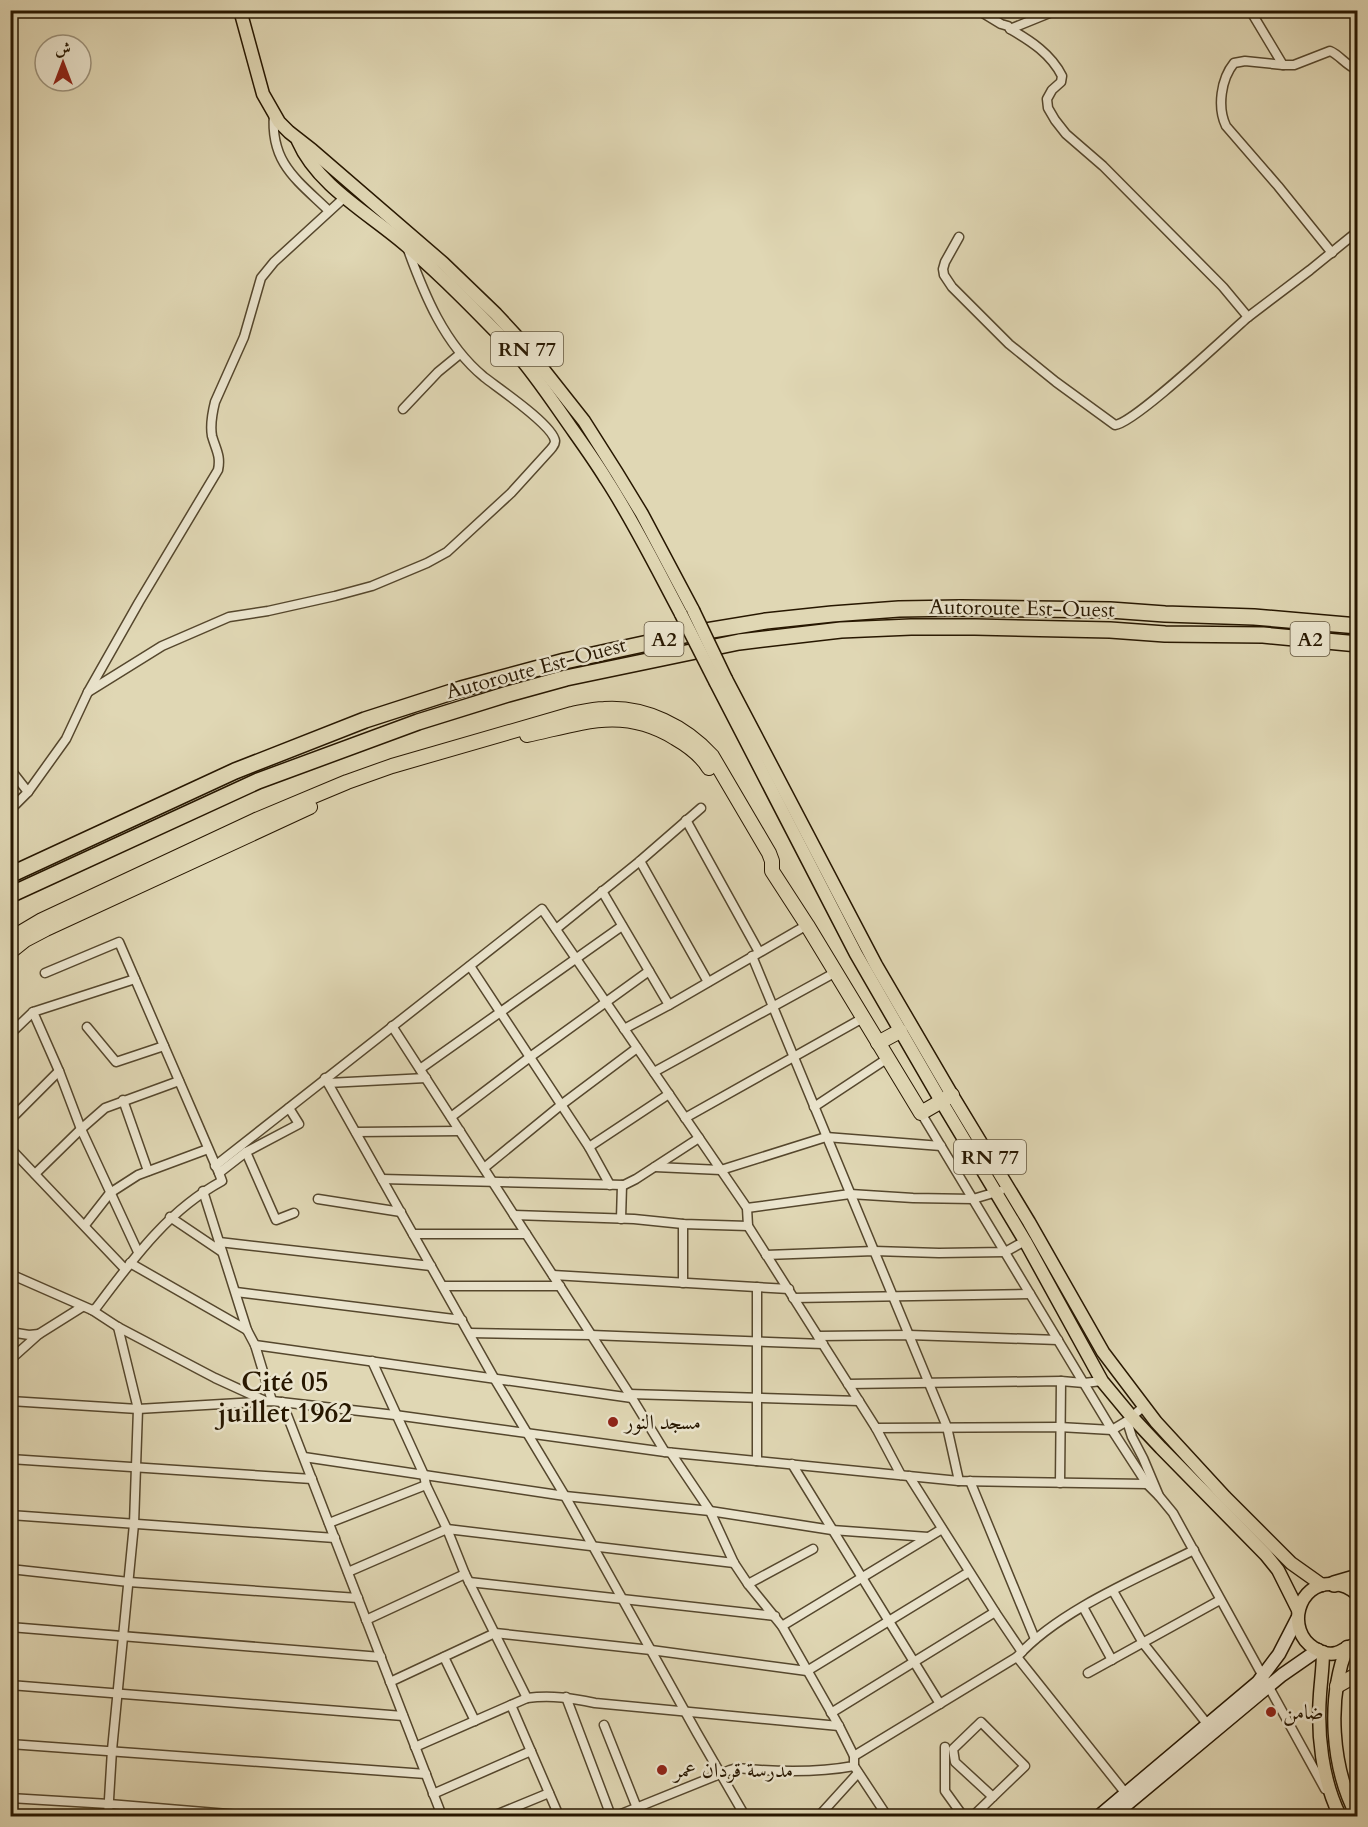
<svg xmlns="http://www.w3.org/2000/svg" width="1368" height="1827" font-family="Cardo,Amiri,serif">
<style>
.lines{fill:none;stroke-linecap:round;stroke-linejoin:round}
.minor-casing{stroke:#55472d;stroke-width:11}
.secondary-casing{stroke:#271700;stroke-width:15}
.primary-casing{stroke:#271700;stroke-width:15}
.trunk-casing{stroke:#271700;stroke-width:16}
.motorway-casing{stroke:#271700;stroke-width:18}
.minor{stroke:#ebe5ce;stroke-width:8}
.secondary{stroke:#ebe5ce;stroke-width:12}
.primary{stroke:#e0d7b4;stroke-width:12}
.trunk{stroke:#e0d7b4;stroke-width:14}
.motorway{stroke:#e0d7b4;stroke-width:15}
.primary-bridge-casing{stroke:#271700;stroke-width:15;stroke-linecap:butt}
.primary-bridge{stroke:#e0d7b4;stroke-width:12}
.poi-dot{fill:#8f2418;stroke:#ebe5ce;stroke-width:2}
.labels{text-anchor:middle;stroke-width:5;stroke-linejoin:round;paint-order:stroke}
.shield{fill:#ebe5ce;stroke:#62553e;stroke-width:1.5}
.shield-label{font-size:20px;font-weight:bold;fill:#271700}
.street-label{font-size:21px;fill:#271700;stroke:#ebe5ce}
.poi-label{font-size:21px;fill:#271700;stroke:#ebe5ce;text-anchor:start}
.district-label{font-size:27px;font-weight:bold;fill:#271700;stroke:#ebe5ce}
</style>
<rect width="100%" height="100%" fill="#e0d7b4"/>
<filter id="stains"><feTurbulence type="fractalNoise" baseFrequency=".00333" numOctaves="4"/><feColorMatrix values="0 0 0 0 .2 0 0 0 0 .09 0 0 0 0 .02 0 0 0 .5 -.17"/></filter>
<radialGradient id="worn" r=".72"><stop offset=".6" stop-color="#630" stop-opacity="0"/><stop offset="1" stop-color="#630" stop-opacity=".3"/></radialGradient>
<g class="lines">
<!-- minor casing -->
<g class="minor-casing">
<g id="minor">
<path d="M978,10L1001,24L1008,26L1010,29C1031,41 1051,54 1062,76L1061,82L1052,90L1047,99L1048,108L1055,120L1066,134L1103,166L1223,287L1248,317L1310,270L1358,231"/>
<path d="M1250,10L1283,65H1294L1330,51C1340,55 1346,66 1358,70"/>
<path d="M1010,29L1057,10"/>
<path d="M1283,65L1245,61L1234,63C1221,79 1217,107 1226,126L1278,186L1332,253"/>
<path d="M274,114C270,163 297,180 329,211"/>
<path d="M959,237L945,262L943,269L944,275L952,287L1009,344L1056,382L1115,425C1135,423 1227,335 1248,317"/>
<path d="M403,409L438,372L460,354"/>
<path d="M88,692L162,646L229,617L268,611L335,596L372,586L427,563L447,552L511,493L551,449C553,446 555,445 555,441C553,425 498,388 484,377C444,344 424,294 407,247"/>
<path d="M10,769L28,792"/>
<path d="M10,810L28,792L66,739L88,692L139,602L218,470C221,456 216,450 212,436C210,425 212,414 215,402L244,337L261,278L274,262L345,197"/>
<path d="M686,820L759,952"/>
<path d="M640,861L708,982"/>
<path d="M602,891L669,1005L807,925"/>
<path d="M556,929L640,861L701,808"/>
<path d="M752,956L947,1427L959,1481"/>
<path d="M470,966L589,1147L610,1185"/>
<path d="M45,973L119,942L219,1173"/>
<path d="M33,1012L59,1071L81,1129L138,1252"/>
<path d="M392,1026L632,1398L665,1452"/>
<path d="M87,1027L116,1062L164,1046"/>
<path d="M624,1029L669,1005"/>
<path d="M10,1034L33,1012L135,979"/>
<path d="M420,1069L622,926"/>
<path d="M654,1072L836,972"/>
<path d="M325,1078L494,1378L565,1496L697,1733L745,1816"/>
<path d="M328,1083L426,1078"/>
<path d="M123,1100L148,1171"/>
<path d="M814,1107L888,1058"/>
<path d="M921,1113L1112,1430L1147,1484L1159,1496"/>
<path d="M451,1117L530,1057L649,971"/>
<path d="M685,1118L863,1018"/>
<path d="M10,1120L59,1071"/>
<path d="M356,1132L460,1131"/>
<path d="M589,1147L669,1094"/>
<path d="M10,1148L125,1269"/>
<path d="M246,1152L276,1220L294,1213"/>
<path d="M215,1166L542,909L747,1208L748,1226L876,1428L901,1475"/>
<path d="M655,1167L721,1170L826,1137L941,1146"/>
<path d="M484,1168L561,1105L637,1048"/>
<path d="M35,1174L81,1129L105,1108L179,1081"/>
<path d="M382,1179L624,1185L636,1179L699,1138"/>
<path d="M203,1191L247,1330L255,1345L272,1401"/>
<path d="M318,1199L401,1212"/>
<path d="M747,1208L850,1194L913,1198L973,1199L1000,1191"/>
<path d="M514,1215L634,1219L683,1224L748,1226"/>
<path d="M170,1217L222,1252"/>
<path d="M621,1219L622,1185"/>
<path d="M683,1224V1283"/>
<path d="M85,1225L110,1193L138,1175L208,1149"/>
<path d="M413,1234H526"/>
<path d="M219,1242L431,1266"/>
<path d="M766,1255L874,1251L939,1253L1005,1252L1025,1241"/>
<path d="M130,1263L247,1330"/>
<path d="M10,1274L92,1310L118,1327L215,1378L263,1400"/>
<path d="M553,1275L789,1289"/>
<path d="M443,1286H560"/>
<path d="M757,1287V1461"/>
<path d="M236,1292L462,1320"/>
<path d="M793,1298L1030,1294"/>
<path d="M92,1310L96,1308C133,1259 167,1211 222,1181L219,1173L246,1152L299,1124L289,1108"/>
<path d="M10,1332L29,1335L39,1334"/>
<path d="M470,1333L591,1335L823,1344"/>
<path d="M818,1336L909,1335L1058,1340"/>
<path d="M255,1345L632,1398"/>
<path d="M10,1360L39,1334L82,1307"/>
<path d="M372,1361L424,1475L426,1485L447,1529L465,1574L527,1698"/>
<path d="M848,1384L1061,1381L1084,1383L1102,1381"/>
<path d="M629,1394L859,1401"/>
<path d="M10,1401L138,1409L272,1401L395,1415L665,1452L959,1481L1147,1484"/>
<path d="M282,1402L442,1816"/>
<path d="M1127,1421L1132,1437L1143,1458L1159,1496L1173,1513L1325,1789"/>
<path d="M876,1428L1059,1427L1112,1430L1127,1421L1143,1407"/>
<path d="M304,1457L565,1496L710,1511L832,1530L928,1537"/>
<path d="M10,1459L312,1479"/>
<path d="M792,1464L940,1704"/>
<path d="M909,1476L995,1612L1022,1652"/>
<path d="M970,1481L1035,1639"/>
<path d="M1060,1483L1061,1381"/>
<path d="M10,1515L335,1538"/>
<path d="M329,1523L426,1485"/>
<path d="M10,1569L129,1582L358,1598"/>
<path d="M348,1572L447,1529L734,1563"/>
<path d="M469,1582L775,1616"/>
<path d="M748,1584L813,1549"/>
<path d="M1113,1591L1143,1643L1208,1725"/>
<path d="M1083,1607L1112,1660"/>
<path d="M366,1620L465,1574"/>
<path d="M782,1626L942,1529"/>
<path d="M10,1627L381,1657"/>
<path d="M444,1657L475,1721"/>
<path d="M1017,1657L1127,1795"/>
<path d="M1088,1673L1220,1600"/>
<path d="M390,1682L495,1633L651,1650L807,1671L969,1572"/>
<path d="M10,1685L403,1716"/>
<path d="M566,1697L611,1816"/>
<path d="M511,1705L559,1816"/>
<path d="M831,1713L995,1612"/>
<path d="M604,1725L637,1808"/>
<path d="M10,1744L426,1774"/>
<path d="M415,1747L527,1698C552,1695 571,1698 595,1703L839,1726"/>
<path d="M945,1747V1791L963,1816"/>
<path d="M854,1756L1017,1657C1058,1611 1138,1578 1194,1550"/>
<path d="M854,1766L887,1816"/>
<path d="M433,1794L531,1751"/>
<path d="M10,1798L109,1804L252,1816"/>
<path d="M108,1816L112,1750L134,1524L138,1409L118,1327"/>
<path d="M493,1816L549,1793"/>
<path d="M616,1816L730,1770L737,1768C776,1772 816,1773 854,1766V1756L839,1726L782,1626L748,1584L734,1563L710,1511L671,1453"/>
<path d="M819,1816L858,1773"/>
<path d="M973,1816L1025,1766L981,1722L953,1749L955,1762L993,1797"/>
</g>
</g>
<!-- secondary casing -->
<g class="secondary-casing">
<g id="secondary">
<path d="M1099,1816L1258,1682L1279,1654L1297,1619"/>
<path d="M1113,1816L1282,1675L1318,1650"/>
</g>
</g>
<!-- primary casing -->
<g class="primary-casing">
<g id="primary">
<path d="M240,10L263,94L279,122L289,132L312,150L443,263L496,314L520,340L584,421L617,473L642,514L693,610"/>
<path d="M298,141C318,187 372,215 408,247C444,278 477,312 510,346C532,370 551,399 570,426C582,443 595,461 606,479C634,522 657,569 681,614"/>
<path d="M726,679L876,965L952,1095L1029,1222L1103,1352L1156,1422L1225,1497L1291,1563L1322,1585"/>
<path d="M716,683L856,954L941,1101L1025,1241L1102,1381L1131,1416L1161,1448L1266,1555L1278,1570L1298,1610"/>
<path d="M1347,1647C1327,1699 1331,1767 1357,1816"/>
<path d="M1349,1647C1345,1648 1341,1652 1336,1653C1329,1655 1320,1652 1314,1648C1285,1630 1298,1582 1332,1584C1342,1584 1351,1588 1358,1595"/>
<path d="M1323,1652C1323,1666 1321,1680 1320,1694C1317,1734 1322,1780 1340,1816"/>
</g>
</g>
<!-- trunk casing -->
<g class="trunk-casing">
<g id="trunk">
<path d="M527,735C582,723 623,706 675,738C689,746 701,755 709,768"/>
<path d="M10,939L42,920L256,820L347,782L392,766L572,714C582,712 593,709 604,709C645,706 686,727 712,756L769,853L772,861V871L807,925L921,1113L952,1095"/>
<path d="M10,952L25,940L46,929L310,807"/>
<path d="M878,1043L900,1031"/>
<path d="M1353,1646L1358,1649"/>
<path d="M1337,1686L1358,1674"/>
</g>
</g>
<!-- motorway casing -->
<g class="motorway-casing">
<g id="motorway">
<path d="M10,875L235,771L365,720L461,689L565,661L694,633L766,621L832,614L899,609L961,608L1110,610L1165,614L1254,617L1358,626"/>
<path d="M10,895L258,781L418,722L508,694L566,678L739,642L841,630L911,627H975L1110,630L1165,634L1263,635L1358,644"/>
<path d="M1334,1584L1358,1577"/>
</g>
</g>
<!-- minor -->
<use href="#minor" class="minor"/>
<!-- secondary -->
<use href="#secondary" class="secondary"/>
<!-- primary -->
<use href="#primary" class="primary"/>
<!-- trunk -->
<use href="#trunk" class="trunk"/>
<!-- motorway -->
<use href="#motorway" class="motorway"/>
<!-- primary-bridge casing -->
<g class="primary-bridge-casing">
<g id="primary-bridge">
<path d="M693,610L726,679"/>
<path d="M681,614L716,683"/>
</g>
</g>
<!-- primary-bridge -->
<use href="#primary-bridge" class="primary-bridge"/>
</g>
<!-- markers -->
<g class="poi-dot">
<circle cx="613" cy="1422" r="6"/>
<circle cx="1271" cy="1712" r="6"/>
<circle cx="662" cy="1770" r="6"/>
</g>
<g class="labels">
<!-- shield labels -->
<g class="shield">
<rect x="491" y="332" width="72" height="34" rx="4.5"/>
<rect x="644.5" y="622" width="39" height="34" rx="4.5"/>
<rect x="1290.5" y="622" width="39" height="34" rx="4.5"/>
<rect x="954" y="1140" width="72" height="34" rx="4.5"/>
</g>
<g class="shield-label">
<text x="527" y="356">RN 77</text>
<text x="664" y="646">A2</text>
<text x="1310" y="646">A2</text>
<text x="990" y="1164">RN 77</text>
</g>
<!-- street labels -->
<g class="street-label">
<text transform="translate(1022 608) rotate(1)" y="7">Autoroute Est-Ouest</text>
<text transform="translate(536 668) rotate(-15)" y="7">Autoroute Est-Ouest</text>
</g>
<!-- poi labels -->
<g class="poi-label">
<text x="625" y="1429">مسجد النور</text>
<text x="1283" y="1719">ضامن</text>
<text x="674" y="1777">مدرسة قردان عمر</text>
</g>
<!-- district labels -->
<g class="district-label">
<text x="285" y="1391">Cité 05<tspan x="285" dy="31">juillet 1962</tspan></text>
</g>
</g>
<!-- margin -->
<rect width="1368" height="1827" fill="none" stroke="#e0d7b4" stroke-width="36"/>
<rect x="12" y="12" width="1344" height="1803" fill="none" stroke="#271700" stroke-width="3"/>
<rect x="18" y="18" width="1332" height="1791" fill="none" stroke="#271700" stroke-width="1.5"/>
<!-- north arrow -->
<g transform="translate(63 63)"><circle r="28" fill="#ebe5ce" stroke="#9d937c" stroke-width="1.5"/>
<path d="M0-4.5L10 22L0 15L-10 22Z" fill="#8f2418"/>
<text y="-9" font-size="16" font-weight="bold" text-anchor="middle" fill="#271700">ش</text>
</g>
<rect width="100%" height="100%" filter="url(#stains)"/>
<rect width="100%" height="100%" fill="url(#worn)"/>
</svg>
